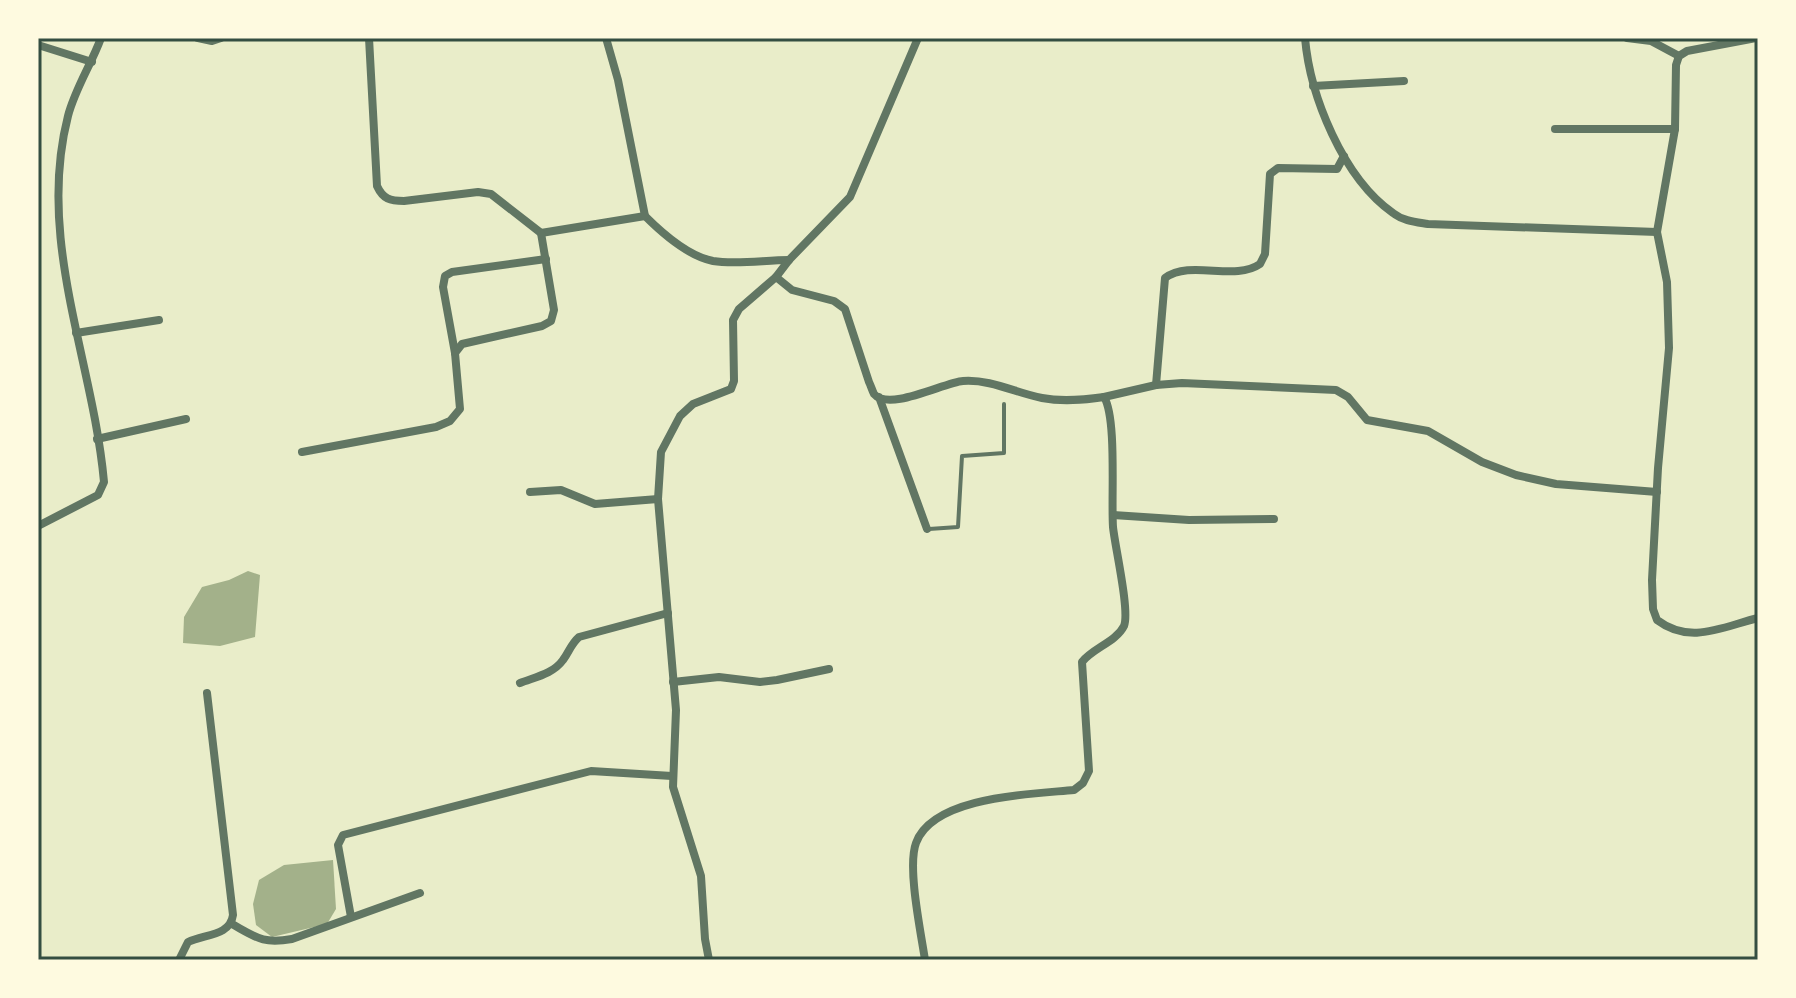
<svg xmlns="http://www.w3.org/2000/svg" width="1796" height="998" font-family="Overpass,sans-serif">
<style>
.water{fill:#a3b18a}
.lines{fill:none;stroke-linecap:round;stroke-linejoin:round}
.service{stroke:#617663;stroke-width:4}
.minor{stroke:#617663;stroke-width:8}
.neatline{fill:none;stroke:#344e41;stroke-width:3}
</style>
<rect width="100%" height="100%" fill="#e9edc9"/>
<!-- water -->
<g class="water">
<path d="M248,571L260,575L255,637L220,646L183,643L184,617L202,587L229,580Z"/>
<path d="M333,860L336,909L327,924L272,937L256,925L253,904L259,880L284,865Z"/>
</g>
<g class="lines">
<!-- service -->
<path class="service" d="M929,529L958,527L962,456L1004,453V404"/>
<!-- minor -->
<g class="minor">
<path d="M198,38L212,41L221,38"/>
<path d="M606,38L618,80L645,216C663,234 688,256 713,261C736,265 765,260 789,260"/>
<path d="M918,38L850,197L789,260L776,277L792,290L834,301L845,309L869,382C871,386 872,390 874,394C889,412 945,382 963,381C991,379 1016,393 1042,398C1063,402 1083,400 1104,397C1117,418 1111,498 1113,527C1115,547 1130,611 1124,626C1116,642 1093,648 1082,662L1089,771L1083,783L1074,790C1033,794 933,796 916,843C907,867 921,933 925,960"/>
<path d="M1305,38C1310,96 1343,178 1393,213C1403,221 1416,222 1428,224L1657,232"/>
<path d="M1627,38L1651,41L1679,56"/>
<path d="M1756,38L1687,51L1679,56L1676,65L1675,129L1657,232L1667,282L1669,348L1658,468L1652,580L1653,609L1657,620C1690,645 1722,627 1758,618"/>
<path d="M38,45L92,62"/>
<path d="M1313,86L1404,81"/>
<path d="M1555,129H1675"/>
<path d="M541,233L645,216"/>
<path d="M76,333L159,320"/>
<path d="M455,353L443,287L445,276L452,272L546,259"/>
<path d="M1156,385L1165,278C1191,259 1234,282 1260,264L1265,254L1270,174L1278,168L1337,169L1344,156"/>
<path d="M879,397L927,529"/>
<path d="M1104,397L1156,385L1182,383L1336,390L1348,397L1367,420L1428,431L1482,462L1516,475L1556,484L1657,492"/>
<path d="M97,439L186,419"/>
<path d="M302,452L436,427L450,421L460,409L455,353L462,344L542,326L551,321L554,310L541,233L491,194L478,192L404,201C390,201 383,199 377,186L369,38"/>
<path d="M530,492L561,490L595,504L658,499"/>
<path d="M1113,515L1189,520L1274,519"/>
<path d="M38,526L98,495L104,482C93,360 36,240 68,116C75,89 91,65 101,38"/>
<path d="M673,682L719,677L760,682L777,680L829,669"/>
<path d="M520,683C535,677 553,674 563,660C569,652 571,644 579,637L668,613"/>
<path d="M351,917L338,845L343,835L591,771L672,776"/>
<path d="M232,924C257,938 263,944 292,939L420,893"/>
<path d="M179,960L188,942C205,934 230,936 233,915L207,693"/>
<path d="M709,960L705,939L701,876L673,787L676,710L658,499L661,452L680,416L693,404L731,389L734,381L733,320L739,309L776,277"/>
</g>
</g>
<!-- border -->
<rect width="1796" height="998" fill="none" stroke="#fefae0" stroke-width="80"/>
<rect x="40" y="40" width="1716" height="918" class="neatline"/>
</svg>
